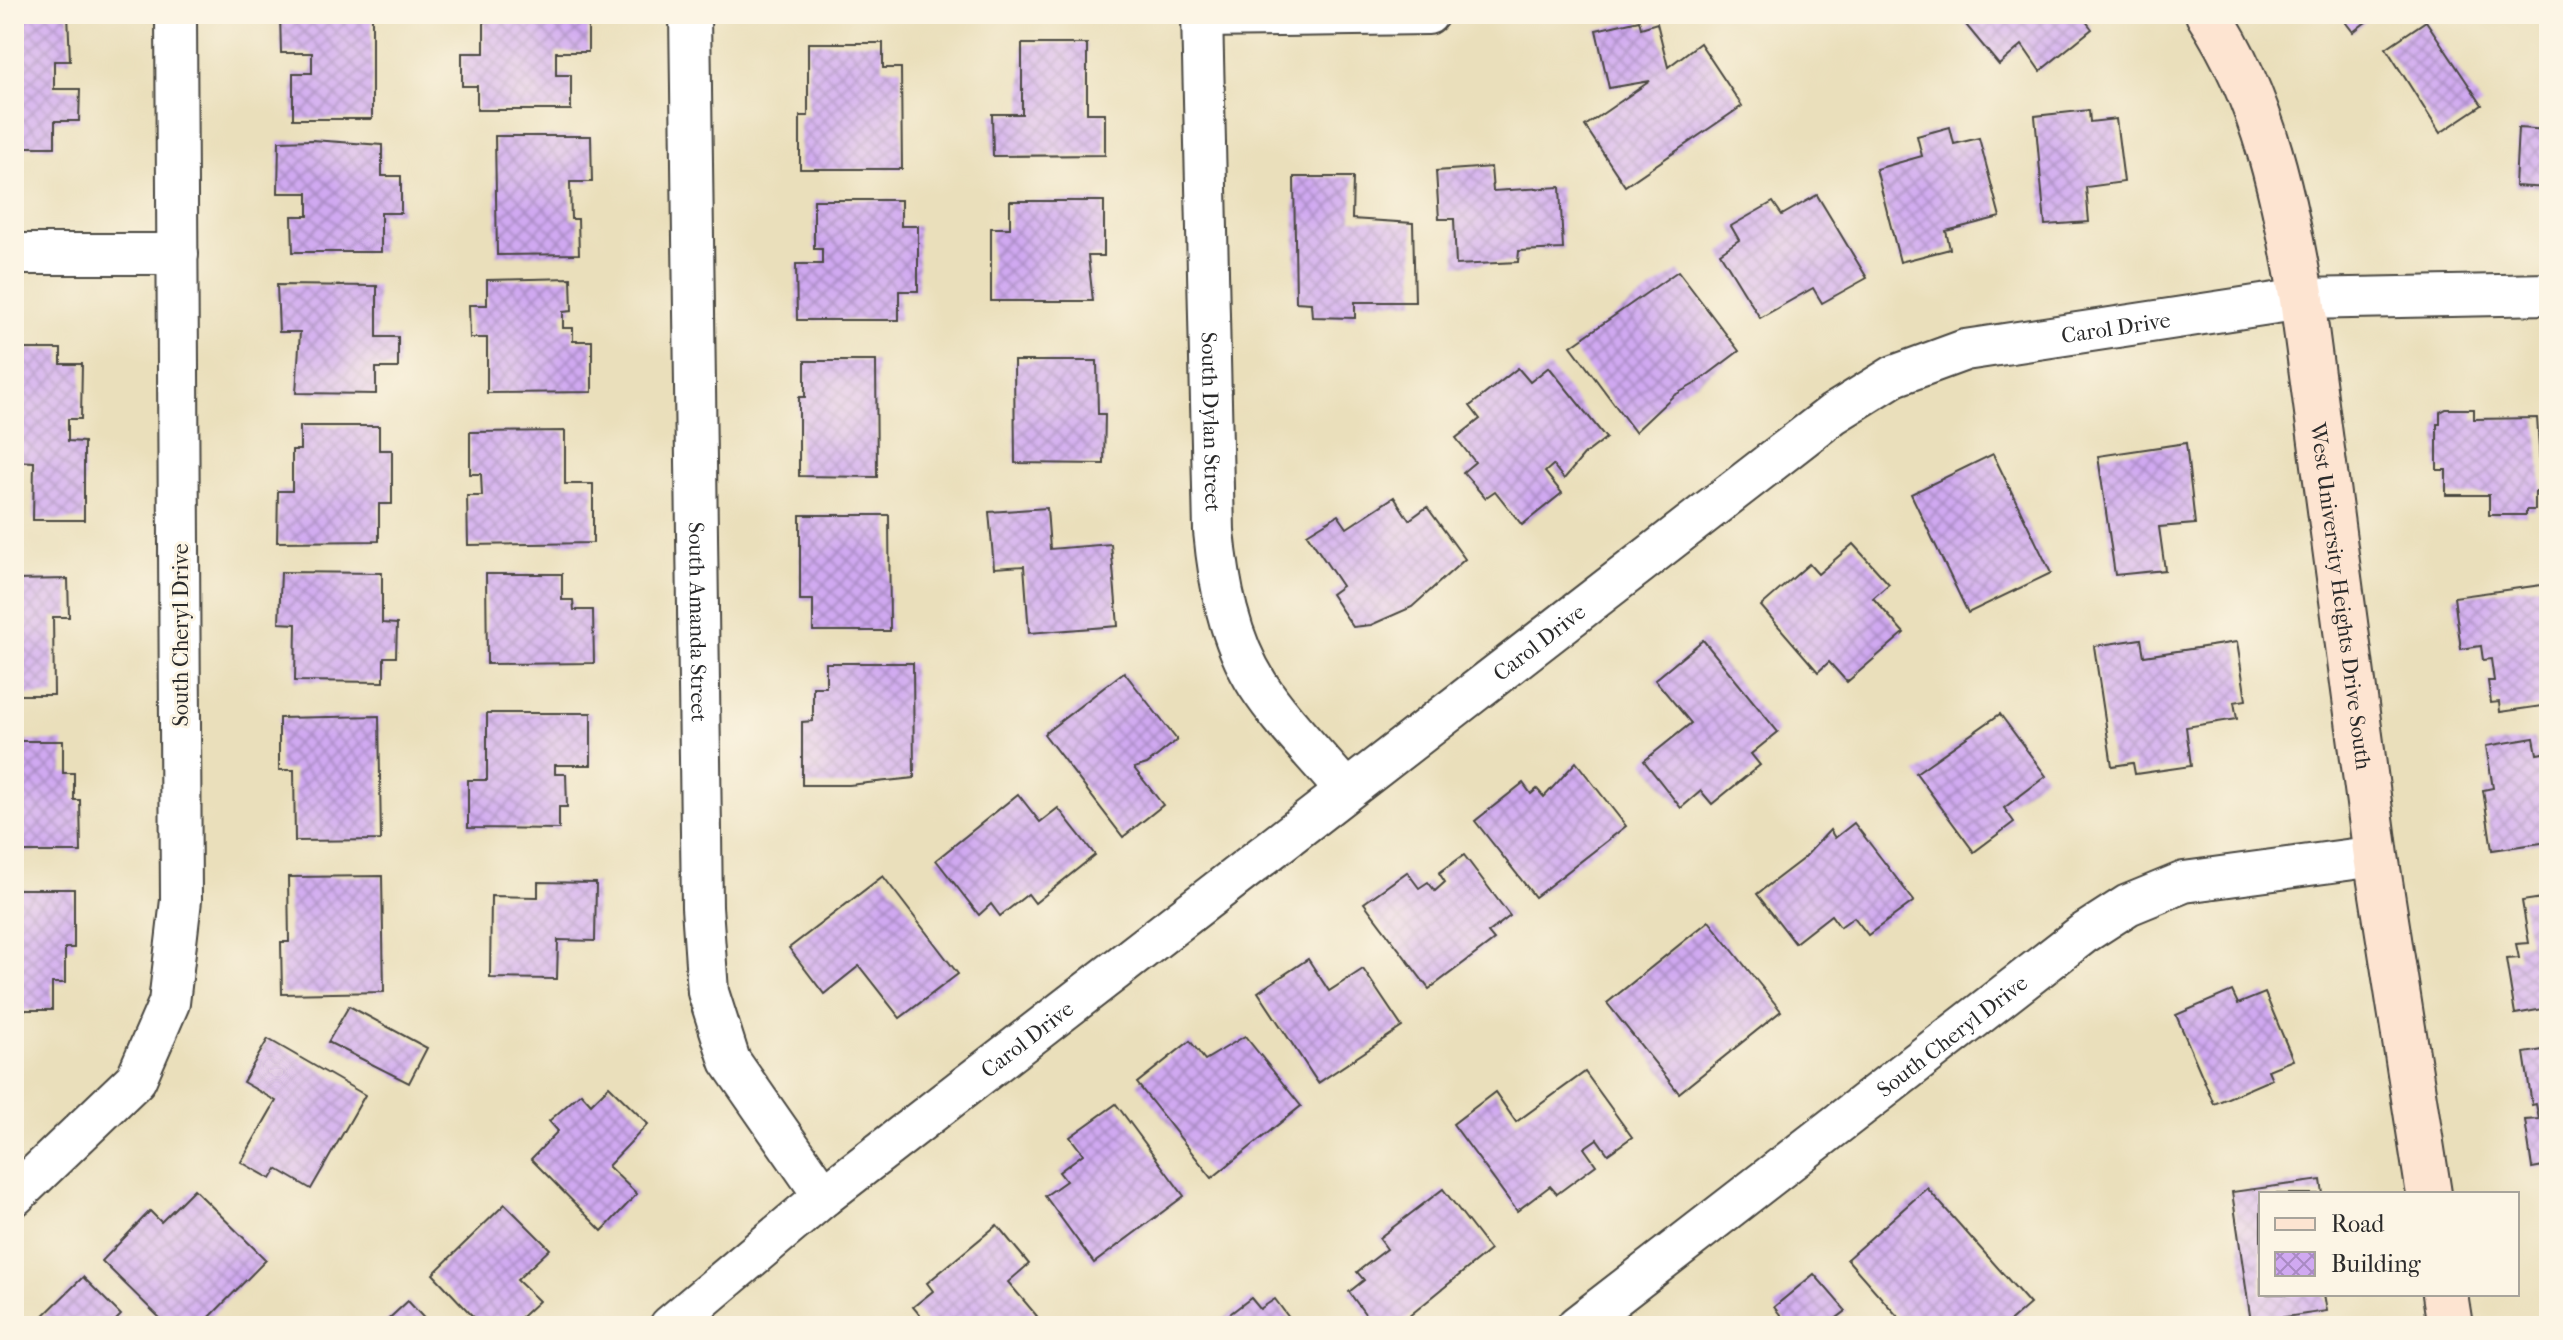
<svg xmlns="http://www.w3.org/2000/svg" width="2563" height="1340" font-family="'IM FELL French Canon',serif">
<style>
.building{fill:url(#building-cross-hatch)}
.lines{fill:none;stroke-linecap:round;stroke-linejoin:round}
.street-casing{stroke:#484641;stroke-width:44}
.secondary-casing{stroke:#484641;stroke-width:48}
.street{stroke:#fff;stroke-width:40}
.secondary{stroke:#fde4d1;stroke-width:44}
.labels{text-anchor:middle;stroke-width:6;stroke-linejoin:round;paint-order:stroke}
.street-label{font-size:22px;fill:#2b2b2b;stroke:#fcf5e5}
</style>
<defs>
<pattern id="building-cross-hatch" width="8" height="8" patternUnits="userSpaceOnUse" patternTransform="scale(2)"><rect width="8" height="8" fill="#d0a9f1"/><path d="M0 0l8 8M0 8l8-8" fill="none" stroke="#a98ac3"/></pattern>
</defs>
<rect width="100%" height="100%" fill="#fcf5e5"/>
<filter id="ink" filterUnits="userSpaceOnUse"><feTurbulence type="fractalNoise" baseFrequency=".0125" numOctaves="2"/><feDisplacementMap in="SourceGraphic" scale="16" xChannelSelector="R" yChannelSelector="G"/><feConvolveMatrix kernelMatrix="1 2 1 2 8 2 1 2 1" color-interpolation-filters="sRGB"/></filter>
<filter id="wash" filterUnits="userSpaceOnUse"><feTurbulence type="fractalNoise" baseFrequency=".006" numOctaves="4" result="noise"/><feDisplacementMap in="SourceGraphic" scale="32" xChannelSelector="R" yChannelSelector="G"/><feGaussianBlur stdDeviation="1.8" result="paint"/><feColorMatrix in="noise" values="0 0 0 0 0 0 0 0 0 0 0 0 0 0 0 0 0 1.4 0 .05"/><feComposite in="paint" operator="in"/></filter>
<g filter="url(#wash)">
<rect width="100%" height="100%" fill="#eadfbb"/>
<g id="blocks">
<!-- building -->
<g class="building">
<path d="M15,14H68L70,61H54V89H80L79,121H55V147H14Z"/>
<path d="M280,14H372V119H293V73H312V53H281Z"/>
<path d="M484,14H588V52H556V75H571V110H477V86H462V53H484Z"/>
<rect x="1040" y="14" width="55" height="7"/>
<path d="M1957,14H2085L2082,16L2092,29L2040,71L2022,45L1999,65Z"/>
<path d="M2339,14H2376L2353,32Z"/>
<path d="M1639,20L1641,28L1657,23L1668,67L1700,43L1742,106L1625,186L1585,126L1650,81L1609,88L1596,30Z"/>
<path d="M2426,21L2482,105L2440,133L2386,48Z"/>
<path d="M808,43H883V68H901L902,169H800V116H808Z"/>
<path d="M1022,44H1087V113H1105V155L993,156L992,114H1022Z"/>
<path d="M2089,110L2090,122L2116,119L2124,182L2086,187L2089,222L2045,225L2035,116Z"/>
<path d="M1950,127L1954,144L1979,138L2000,217L1946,231L1950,249L1900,262L1876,169L1922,156L1917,136Z"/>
<path d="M2518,128L2549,130V188L2515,186Z"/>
<path d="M495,136H591L592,182H570L571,219H578L579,254L497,255Z"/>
<path d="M312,140L382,145V176H401V213H381V252H293L292,216H308V193H278L279,141Z"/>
<path d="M1491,167L1493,191L1560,187L1563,249L1519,251L1518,262L1456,265L1454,219H1439L1436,171Z"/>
<path d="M1294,177H1353L1352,219L1413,223L1415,302H1355V318L1312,317L1311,303L1296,302Z"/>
<path d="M1817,195L1867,278L1822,303L1813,288L1760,318L1720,253L1739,240L1731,226L1773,202L1782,215Z"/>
<path d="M814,200H901V226H918V291H899V320H797L796,264H822V249H814Z"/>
<path d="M1010,201H1104V256H1088L1093,301H991V228H1010Z"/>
<path d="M1678,271L1739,351L1698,382L1673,396L1635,432L1571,346Z"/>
<path d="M571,278L572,311L563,312V328H573V341H592V392L487,393V338H470L469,305H487V280Z"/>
<path d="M277,285L377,286V337H398V368H376V394L296,393L300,332H279Z"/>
<path d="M14,349H61V364H82L81,419H68V441L84,442V520H33L34,462L14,461Z"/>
<path d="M805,361H876L877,477L799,476V397H805Z"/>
<path d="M1014,361H1097L1098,414H1105L1104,464L1015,463Z"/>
<path d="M1549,367L1606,438L1584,455L1564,479L1553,465L1545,472L1562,493L1522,525L1495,491L1485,498L1463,472L1475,462L1456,438L1480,419L1470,406L1518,368L1530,382Z"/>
<path d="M2446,409H2474V419L2537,418L2542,492H2535V510H2526V515H2489V495H2446V470H2437V424H2440V412Z"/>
<path d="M300,426H379V450H392V504H379V541L277,542L278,491H292V450H300Z"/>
<path d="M565,431V484H593V543L468,545L467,496H482L481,474H470V432Z"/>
<path d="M2186,443L2195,524L2159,527L2165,570L2115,575L2098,456Z"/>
<path d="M1993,454L2051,573L1968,613L1911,494Z"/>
<path d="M1394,497L1409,520L1427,507L1465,559L1412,607L1371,625L1353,627L1331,594L1342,586L1307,534L1338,515L1347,528Z"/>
<path d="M1047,508L1050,549L1111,544L1118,626L1029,633L1024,566L994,568L989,512Z"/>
<path d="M800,515H889L890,631H813V600H800Z"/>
<path d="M1853,544L1889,584L1873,598L1904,633L1847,682L1829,662L1818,672L1761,606L1809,564L1818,574Z"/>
<path d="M281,572L382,573V623L397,624L396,657H384V682L295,681L296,624L279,623Z"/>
<path d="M486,574H562V600H573L574,610H593L594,663L487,664Z"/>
<path d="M68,579L69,617H53L54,695H14V580Z"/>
<path d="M2549,584V705L2500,712L2499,702L2491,703L2488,681H2494L2491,659L2483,660L2481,646L2461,649L2454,597Z"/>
<path d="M2141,639L2144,656L2237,642L2246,700L2234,702L2237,719L2186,727L2191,766L2135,774L2133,763L2112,766L2094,646Z"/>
<path d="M1703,640L1778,732L1751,754L1760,765L1712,804L1701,791L1681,808L1644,761L1691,723L1655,680Z"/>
<path d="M826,663H913L914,778L849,785H802V722L813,721V687H826Z"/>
<path d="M1124,672L1177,740L1147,764L1134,768L1163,805L1123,837L1044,734Z"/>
<path d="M487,713H591V765H555V774H566L567,807H559V829L468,828V780H487Z"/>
<path d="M2000,714L2046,776L2004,808L2014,822L1974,852L1916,773Z"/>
<path d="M379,716L381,840L295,841L294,770H279V718Z"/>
<path d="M2534,738L2537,754L2549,752V842L2492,850L2483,790L2493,788L2486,746Z"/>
<path d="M14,741H63V773H74V800H80L81,852H14Z"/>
<path d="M1576,762L1626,826L1535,897L1475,821L1523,783L1531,794L1537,789L1544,797Z"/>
<path d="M1018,794L1040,822L1058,808L1095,855L1035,903L1028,894L1000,916L991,904L979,915L936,860Z"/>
<path d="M1854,823L1914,901L1868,935L1854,917L1840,927L1831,915L1795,943L1757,894L1804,858L1830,830L1835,838Z"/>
<path d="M1464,855L1510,916L1488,933L1494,940L1429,989L1364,903L1407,872L1419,888L1428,882L1435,891L1445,882L1439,873Z"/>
<path d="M382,876L384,992L282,994L281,942H289L288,877Z"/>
<path d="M883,876L958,974L900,1018L859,966L824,994L789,948Z"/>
<path d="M538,882L596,883L595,941L558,940L557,979L490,978L491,896L538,897Z"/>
<path d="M14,889H74V948H65V983H52V1010H14Z"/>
<path d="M2549,897V1008L2515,1014L2506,959L2519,958L2516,944L2529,943L2522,901Z"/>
<path d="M1709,921L1781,1011L1679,1093L1607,1003Z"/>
<path d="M1308,959L1329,991L1363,969L1402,1027L1318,1083L1258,992Z"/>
<path d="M2232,991L2238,1004L2265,993L2293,1060L2268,1070L2272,1079L2214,1104L2176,1015Z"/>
<path d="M349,1006L427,1048L409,1083L328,1042Z"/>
<path d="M1245,1036L1301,1106L1212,1178L1137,1083L1190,1041L1205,1060Z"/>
<path d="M268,1039L365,1095L311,1189L277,1169L271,1179L241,1162L276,1101L243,1082Z"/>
<path d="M2549,1049V1165L2532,1168L2525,1120L2539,1119L2536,1104L2532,1105L2524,1053Z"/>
<path d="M1585,1072L1632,1137L1608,1154L1597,1139L1584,1148L1596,1165L1557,1194L1550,1186L1517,1211L1453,1124L1495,1092L1516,1122Z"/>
<path d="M609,1086L648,1124L608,1166L637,1194L602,1231L531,1159L558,1131L549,1121L581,1093L591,1104Z"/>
<path d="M1116,1104L1184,1196L1094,1263L1045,1196L1066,1181L1059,1172L1083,1154L1070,1137Z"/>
<path d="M2321,1180L2323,1194H2261V1294H2324L2327,1311L2251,1322L2232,1192Z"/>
<path d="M1927,1188L2030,1304L2005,1326H1906L1847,1259Z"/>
<path d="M194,1189L266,1260L201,1326H168L102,1261L150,1211L161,1222Z"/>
<path d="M1443,1189L1490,1250L1397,1326H1374L1349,1292L1364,1280L1357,1272L1387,1249L1379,1238Z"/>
<path d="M505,1204L550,1249L517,1280L539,1301L512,1326H494L487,1319L481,1325L433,1274Z"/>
<path d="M997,1225L1029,1264L1008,1282L1037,1316L1024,1326H929L913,1307L933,1291L927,1283Z"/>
<path d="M1814,1274L1846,1311L1837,1318L1844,1326H1789L1774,1307Z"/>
<path d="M83,1277L121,1315L110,1326H33Z"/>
<path d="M1251,1298L1260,1309L1275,1299L1295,1326H1214Z"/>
<path d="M408,1301L431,1326H381Z"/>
</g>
</g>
</g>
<g filter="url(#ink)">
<use href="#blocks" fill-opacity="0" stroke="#484641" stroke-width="2"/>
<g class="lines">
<!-- street casing -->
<g class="street-casing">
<g id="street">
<path id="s1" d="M690,14L702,907L708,992L730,1061L824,1196"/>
<path id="s2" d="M1202,14L1214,531C1219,584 1229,639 1258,685C1282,722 1317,756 1345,790"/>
<path d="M1202,17L1428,14"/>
<path d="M14,254H178"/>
<path d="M14,1196L136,1079L169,1003L181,900L176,14"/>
<path id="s3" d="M670,1326L824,1196L1833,414L1894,376L1965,350L2302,299L2549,294"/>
<path id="s4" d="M1577,1326L2083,934L2128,905L2184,882L2376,856"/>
</g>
</g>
<!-- secondary casing -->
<g class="secondary-casing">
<g id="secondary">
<path id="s5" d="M2208,14C2265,100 2284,200 2302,299L2376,856L2429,1194"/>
<path d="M2445,1294L2450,1326"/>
</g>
</g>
<!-- street -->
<use href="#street" class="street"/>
<!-- secondary -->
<use href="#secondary" class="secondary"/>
</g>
</g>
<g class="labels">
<!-- street labels -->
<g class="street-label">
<text dy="8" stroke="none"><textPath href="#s3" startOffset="1778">Carol Drive</textPath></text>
<text dy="8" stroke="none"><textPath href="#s2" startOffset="408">South Dylan Street</textPath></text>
<text dy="8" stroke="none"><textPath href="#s5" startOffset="602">West University Heights Drive South</textPath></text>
<text dy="8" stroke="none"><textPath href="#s1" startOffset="608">South Amanda Street</textPath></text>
<text transform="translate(180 635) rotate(-90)" y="8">South Cheryl Drive</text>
<text dy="8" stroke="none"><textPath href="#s3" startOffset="1106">Carol Drive</textPath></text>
<text dy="8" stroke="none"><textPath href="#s4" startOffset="474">South Cheryl Drive</textPath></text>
<text dy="8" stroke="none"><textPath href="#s3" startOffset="458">Carol Drive</textPath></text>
</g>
</g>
<!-- margin -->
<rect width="2563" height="1340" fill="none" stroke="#fcf5e5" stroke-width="48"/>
<!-- legend -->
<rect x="2259" y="1192" width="260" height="104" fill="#fcf5e5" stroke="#a8a49b" stroke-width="2"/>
<rect x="2275" y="1218" width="40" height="12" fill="#fde4d1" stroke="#a8a49b" stroke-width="2"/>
<text x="2331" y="1232" font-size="24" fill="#2b2b2b">Road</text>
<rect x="2275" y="1252" width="40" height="24" fill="url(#building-cross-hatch)" stroke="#a8a49b" stroke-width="2"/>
<text x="2331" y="1272" font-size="24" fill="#2b2b2b">Building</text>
</svg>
